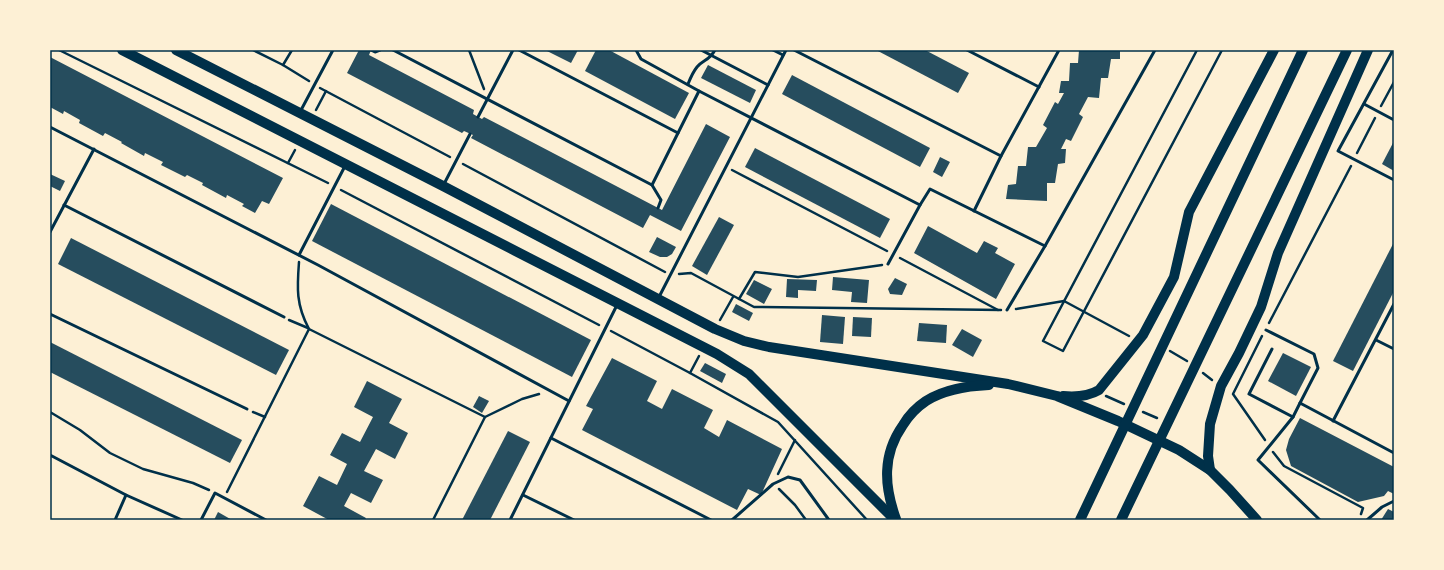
<svg xmlns="http://www.w3.org/2000/svg" width="1444" height="570" font-family="Rubik,sans-serif">
<style>
.building{fill:#264d5e}
.lines{fill:none;stroke-linecap:round;stroke-linejoin:round}
.path{stroke:#003049;stroke-width:2.5}
.service{stroke:#003049;stroke-width:3}
.primary{stroke:#003049;stroke-width:10}
.neatline{fill:none;stroke:#003049;stroke-width:1.5}
</style>
<rect width="100%" height="100%" fill="#fdf0d5"/>
<!-- building -->
<g class="building">
<path d="M359,50H371L369,55L474,110L473,114L482,119L484,117L662,210L706,124L730,137L681,231L650,215L643,228L471,138L473,135L464,131L462,133L347,73Z"/>
<path d="M545,50H578L571,63Z"/>
<path d="M596,50H609L689,93L675,119L585,71Z"/>
<path d="M876,50H925L969,73L958,93Z"/>
<path d="M1079,50H1120V59H1111L1108,78H1101L1099,98L1088,97L1079,114L1083,117L1071,141L1066,139L1061,149H1066L1065,163L1058,164L1055,183H1047V201L1006,199L1008,185L1016,184L1018,166H1026L1028,147H1036L1047,128L1043,125L1055,102L1058,104L1064,93H1059L1061,81H1069L1070,63H1078Z"/>
<path d="M50,57L283,178L269,204L262,201L255,213L242,206L244,204L227,195L226,198L202,185L203,183L187,175L185,177L161,165L163,162L145,153L144,156L121,143L122,142L105,133L103,136L79,123L80,120L64,111L63,114L50,107Z"/>
<path d="M708,65L756,90L750,103L701,78Z"/>
<path d="M792,75L930,148L920,167L782,94Z"/>
<path d="M1394,141V171L1382,164Z"/>
<path d="M755,148L890,219L880,238L745,167Z"/>
<path d="M940,157L950,162L942,177L933,172Z"/>
<path d="M50,174L65,181L60,191L50,186Z"/>
<path d="M331,204L591,340L572,377L312,241Z"/>
<path d="M719,217L734,225L707,275L692,266Z"/>
<path d="M928,226L977,253L984,241L998,248L995,253L1015,264L996,299L914,253Z"/>
<path d="M657,237L676,247L672,254L667,257H660L649,252Z"/>
<path d="M71,238L289,350L276,375L58,264Z"/>
<path d="M1394,242V291L1353,371L1333,361Z"/>
<path d="M833,277L869,280L867,303L851,302L852,292L832,290Z"/>
<path d="M895,278L907,284L902,295L890,294L888,289Z"/>
<path d="M787,279L817,280L816,291L798,290V298L786,297Z"/>
<path d="M754,280L772,289L764,304L746,294Z"/>
<path d="M736,304L753,313L749,321L732,312Z"/>
<path d="M822,315L845,317L843,344L820,342Z"/>
<path d="M853,317L872,318L871,337L852,336Z"/>
<path d="M919,323L947,325L946,343L917,341Z"/>
<path d="M962,329L982,340L973,357L952,345Z"/>
<path d="M50,342L242,440L230,463L50,372Z"/>
<path d="M1283,353L1311,367L1296,396L1268,381Z"/>
<path d="M612,358L657,381L647,401L662,409L672,389L713,410L704,428L719,437L727,420L782,449L761,495L748,489L737,510L582,430L593,409L586,406Z"/>
<path d="M705,363L726,374L722,383L700,371Z"/>
<path d="M367,381L402,399L389,423L408,433L395,459L376,449L364,471L383,480L371,503L351,493L344,506L366,518L365,520H329L303,506L319,476L337,485L347,464L330,455L342,433L360,442L373,417L354,407Z"/>
<path d="M479,396L489,401L482,413L473,407Z"/>
<path d="M1300,418L1394,467V494L1388,491L1384,496L1358,502L1291,466L1286,450L1289,439Z"/>
<path d="M508,431L530,442L490,520H462Z"/>
<path d="M1388,509L1394,512V520H1381Z"/>
<path d="M218,512L232,520H214Z"/>
</g>
<g class="lines">
<!-- path -->
<g class="path">
<path d="M59,50L328,183"/>
<path d="M253,50L283,65L309,81"/>
<path d="M469,50L484,89"/>
<path d="M1197,50L1043,341L1063,351L1222,50"/>
<path d="M283,65L292,50"/>
<path d="M320,88L450,157"/>
<path d="M1381,106L1394,82"/>
<path d="M316,110L326,91"/>
<path d="M1357,153L1375,118"/>
<path d="M288,163L295,150"/>
<path d="M463,164L665,272"/>
<path d="M732,170L887,251"/>
<path d="M341,190L599,325"/>
<path d="M900,258L998,310"/>
<path d="M299,262C297,288 296,305 309,329"/>
<path d="M679,274L691,273L754,307L1001,310"/>
<path d="M739,299L755,272L798,277L882,265"/>
<path d="M1016,309L1064,301L1129,336"/>
<path d="M289,320L308,328"/>
<path d="M720,320L733,297"/>
<path d="M1269,323L1351,166"/>
<path d="M611,331L690,373L778,422L867,520"/>
<path d="M1262,336L1233,394L1265,440"/>
<path d="M1170,351L1187,361"/>
<path d="M690,373L699,356"/>
<path d="M1203,373L1212,380"/>
<path d="M1106,396L1124,404"/>
<path d="M50,412L80,430L110,453L143,469L193,483L209,490"/>
<path d="M253,412L265,417"/>
<path d="M1143,412L1157,418"/>
<path d="M485,417L522,399L539,394"/>
<path d="M1273,452L1284,466L1363,508L1361,514"/>
<path d="M778,474L795,440"/>
<path d="M779,489L795,505L806,520"/>
<path d="M227,492L309,329L485,417L433,520"/>
</g>
<!-- service -->
<g class="service">
<path d="M371,50L375,52L380,50"/>
<path d="M393,50L652,185L661,200L658,208"/>
<path d="M519,50L678,133"/>
<path d="M636,50L641,59L699,91"/>
<path d="M701,50L768,85"/>
<path d="M773,50L783,55"/>
<path d="M794,50L1001,156"/>
<path d="M967,50L1039,87"/>
<path d="M1393,50L1338,151L1394,180"/>
<path d="M688,84C690,79 693,72 697,67C704,59 709,61 715,50"/>
<path d="M1364,104L1394,120"/>
<path d="M300,112L333,50"/>
<path d="M478,117L513,50"/>
<path d="M50,127L318,265L569,401"/>
<path d="M444,184L470,134"/>
<path d="M652,185L699,91L920,205L930,189L1045,246"/>
<path d="M64,205L284,317"/>
<path d="M974,211L1001,156L1059,50"/>
<path d="M50,232L94,149"/>
<path d="M299,255L345,166"/>
<path d="M888,264L920,205"/>
<path d="M659,297L786,50"/>
<path d="M1007,310L1045,246L1155,50"/>
<path d="M50,314L247,409"/>
<path d="M1266,330L1314,354L1318,368L1300,403"/>
<path d="M1376,340L1394,349"/>
<path d="M1272,349L1249,394L1293,417L1300,403L1394,453"/>
<path d="M1293,417L1258,460L1320,520"/>
<path d="M1333,421L1394,304"/>
<path d="M551,438L711,520"/>
<path d="M50,455L126,495L182,520"/>
<path d="M523,495L574,520"/>
<path d="M115,520L126,495"/>
<path d="M201,520L215,493L266,520"/>
<path d="M510,520L617,305"/>
<path d="M732,520L773,484L788,477L800,480L829,520"/>
<path d="M1367,520L1382,507L1394,501"/>
</g>
<!-- primary -->
<g class="primary">
<path d="M122,50L717,354L749,374L895,520"/>
<path d="M176,50L443,186L715,329L744,341L769,347L1008,384L1057,396L1118,421L1179,450L1210,470L1230,490L1257,520"/>
<path d="M1063,396C1074,397 1089,396 1099,390L1143,335L1174,277L1189,212L1274,50"/>
<path d="M1210,470L1208,456L1210,424L1221,386L1239,353L1261,307L1278,253L1368,50"/>
<path d="M896,519C884,486 882,455 903,425C909,415 917,407 926,401C945,389 967,386 989,385"/>
<path d="M1080,520L1303,50"/>
<path d="M1121,520L1347,50"/>
</g>
</g>
<!-- border -->
<rect width="1444" height="570" fill="none" stroke="#fdf0d5" stroke-width="102"/>
<rect x="51" y="51" width="1342" height="468" class="neatline"/>
</svg>
